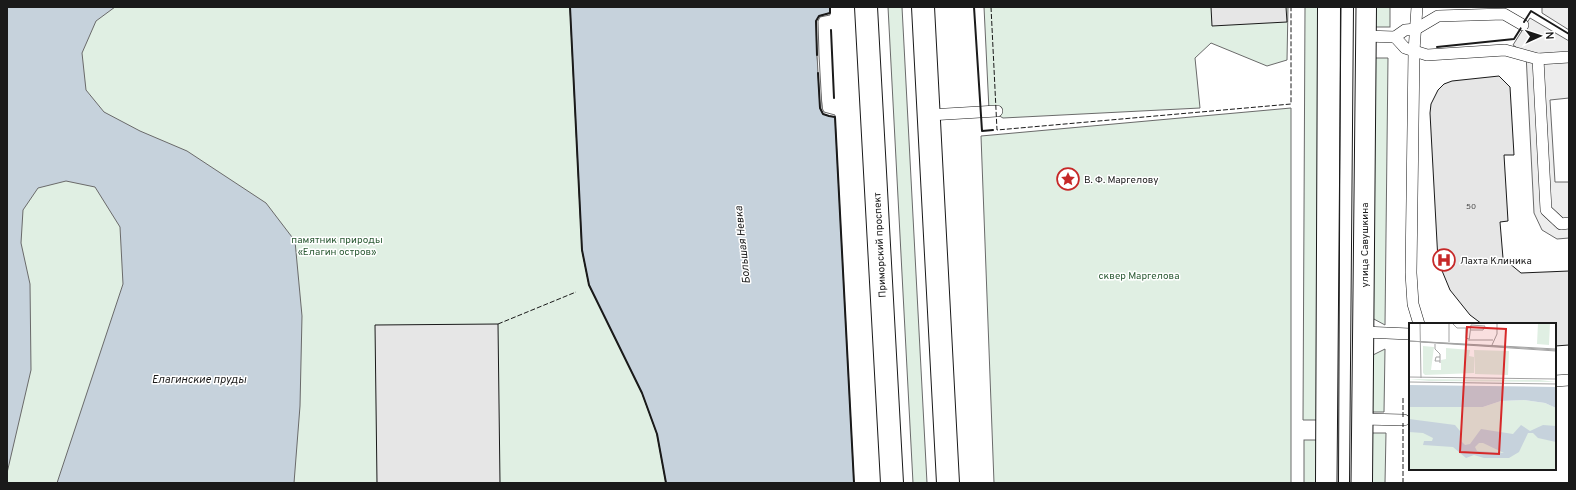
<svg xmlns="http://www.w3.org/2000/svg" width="1576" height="490" font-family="Overpass,sans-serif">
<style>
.green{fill:#e0efe3;stroke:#6a6a6a}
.parking{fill:#ededed;stroke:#6a6a6a}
.water{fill:#c6d2dc;stroke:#6a6a6a}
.pier{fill:#fff;stroke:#6a6a6a}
.building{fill:#e6e6e6;stroke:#1a1a1a}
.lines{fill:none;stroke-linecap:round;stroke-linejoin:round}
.lane-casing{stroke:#1a1a1a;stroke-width:12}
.secondary-casing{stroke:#1a1a1a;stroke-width:24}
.primary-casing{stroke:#1a1a1a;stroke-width:24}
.lane{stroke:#fff;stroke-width:11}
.secondary{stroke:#fff;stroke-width:22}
.primary{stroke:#fff;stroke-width:22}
.tram{stroke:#1a1a1a;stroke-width:1}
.fence{stroke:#1a1a1a;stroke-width:1;stroke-dasharray:5 2;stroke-linecap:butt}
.wall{stroke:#1a1a1a;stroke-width:2}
.labels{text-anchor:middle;stroke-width:3;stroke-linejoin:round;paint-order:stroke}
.number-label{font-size:8px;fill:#4d4d4d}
.poi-label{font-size:10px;fill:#1a1a1a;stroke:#fff;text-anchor:start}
.park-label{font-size:10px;fill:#2b5a34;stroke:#fff}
.street-label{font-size:10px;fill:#1a1a1a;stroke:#fff}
.water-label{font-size:11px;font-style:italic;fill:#1a1a1a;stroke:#fff}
.inset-road{fill:none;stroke:#a3a3a3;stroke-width:1}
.view{fill:#d62828;fill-opacity:0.15;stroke:#d62828;stroke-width:2}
.inset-edge{fill:none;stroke:#1a1a1a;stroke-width:2}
</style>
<rect width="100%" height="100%" fill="#fff"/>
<!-- green -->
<g class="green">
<path d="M7,7H570L582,250L589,285L642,393L657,434L666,483H7Z"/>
<path d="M888,7H902L927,483H913Z"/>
<path d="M984,7H1288L1287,60L1267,66L1211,43L1195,58L1200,108L1003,118L989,110Z"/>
<path d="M1305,7H1321L1318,420H1303Z"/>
<rect x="1374" y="7" width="16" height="20"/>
<path d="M1374,58H1388L1385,325L1372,318Z"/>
<path d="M1291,108V483H994L981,136Z"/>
<path d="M1385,349L1384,412H1372L1371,356Z"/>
<path d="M1372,433H1386L1385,483H1371Z"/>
<rect x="1304" y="440" width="14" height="43"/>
</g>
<!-- parking -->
<g class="parking">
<path d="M1542,7H1569V30L1542,13Z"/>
<path d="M1530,18L1569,41V98L1550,100L1555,182H1569V238L1557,239L1542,230L1534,213L1526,54L1513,45Z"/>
</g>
<!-- water -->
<g class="water">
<path d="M7,7H115L96,21L82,53L86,90L104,112L140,131L187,151L266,203L295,241L302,316L300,406L294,483H57L123,284L120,227L95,187L66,181L38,188L23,210L21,243L30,284L31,370L7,473Z"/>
<path d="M570,7H830V13L819,16C812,29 821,95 823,114L829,116L835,117L854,483H666L657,434L642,393L589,285L582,250Z"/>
</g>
<!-- pier -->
<path class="pier" d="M830,13V15L820,17L818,21L819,55L822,108L824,112L835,115V117L829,116L823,114L820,108L817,55L816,21L819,16Z"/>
<!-- building -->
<g class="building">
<path d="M1211,7H1286L1287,22L1212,26Z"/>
<path d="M1499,76L1510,87L1514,155H1504L1508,221L1500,222L1503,258L1521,273L1569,271V345L1555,346V324H1482L1470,315L1450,290L1438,261L1430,113L1431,104L1438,90L1444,84L1452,81Z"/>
<path d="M498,324L500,483H377L375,325Z"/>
</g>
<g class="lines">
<!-- lane casing -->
<g class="lane-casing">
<g id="lane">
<path d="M1417,7L1414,51L1411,273L1413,304L1419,324"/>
<path d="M1365,36L1395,37L1405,30L1416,29L1438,16L1504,14L1523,25"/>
<path d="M1395,37L1405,48L1427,55L1505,50L1538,59L1569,57"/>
<path d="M1538,59L1546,210L1561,224L1569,223"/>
<path d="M929,115L997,111"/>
<path d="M1363,332L1410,334"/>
<path d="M1555,381L1569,380"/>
<path d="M1362,419L1404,420"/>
</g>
</g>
<!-- secondary casing -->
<g class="secondary-casing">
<g id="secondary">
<path d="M1327,483L1329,7"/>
<path d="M1361,483L1365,7"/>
</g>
</g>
<!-- primary casing -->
<g class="primary-casing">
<g id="primary">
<path d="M866,7L892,483"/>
<path d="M923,7L948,483"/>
</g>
</g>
<!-- lane -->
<use href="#lane" class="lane"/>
<!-- secondary -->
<use href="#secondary" class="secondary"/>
<!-- primary -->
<use href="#primary" class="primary"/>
<!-- tram -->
<g class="tram">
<path d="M1337,483L1341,7"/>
<path d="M1351,483L1356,7"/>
</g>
<!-- fence -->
<g class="fence">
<path d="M991,7L997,130L1291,104V7"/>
<path d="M498,324L576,292"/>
<path d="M1403,398V417"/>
<path d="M1403,483V423"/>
</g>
<!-- wall -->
<g class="wall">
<path d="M570,7L582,250L589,285L642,393L657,434L666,483"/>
<path d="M974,7L982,131L993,130"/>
<path d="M1524,22L1531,11L1569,34"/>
<path d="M831,30L834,98"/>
<path d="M1437,47L1514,39L1521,28"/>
<path d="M817,55L816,21L819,16L830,13V7"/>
<path d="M818,73L820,108L823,114L829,116L835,117L854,483"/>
</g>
</g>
<!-- icons -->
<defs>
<g id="sight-ring" transform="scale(1.15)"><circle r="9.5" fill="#fff" stroke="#c62828" stroke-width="1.5"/><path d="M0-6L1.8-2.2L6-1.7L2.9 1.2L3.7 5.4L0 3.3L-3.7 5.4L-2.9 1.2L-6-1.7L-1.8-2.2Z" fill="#c62828"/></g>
<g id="hospital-ring" transform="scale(1.15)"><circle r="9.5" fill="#fff" stroke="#c62828" stroke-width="1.5"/><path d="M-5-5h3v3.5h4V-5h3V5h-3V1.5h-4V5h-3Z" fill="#c62828"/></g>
</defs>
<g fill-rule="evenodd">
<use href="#sight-ring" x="1068" y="179"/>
<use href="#hospital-ring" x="1444" y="260"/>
</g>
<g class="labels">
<!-- number labels -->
<g class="number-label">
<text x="1471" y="209">50</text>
</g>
<!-- poi labels -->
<g class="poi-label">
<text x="1084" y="183">В. Ф. Маргелову</text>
<text x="1460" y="264">Лахта Клиника</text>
</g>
<!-- park labels -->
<g class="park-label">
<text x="337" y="243">памятник природы<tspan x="337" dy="12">«Елагин остров»</tspan></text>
<text x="1139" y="279">сквер Маргелова</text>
</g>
<!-- street labels -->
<g class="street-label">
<text transform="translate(879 245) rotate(-93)" y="4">Приморский проспект</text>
<text transform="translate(1364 245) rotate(-90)" y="4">улица Савушкина</text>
</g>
<!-- water labels -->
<g class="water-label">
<text transform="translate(742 245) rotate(-96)" y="4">Большая Невка</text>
<text x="199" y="383">Елагинские пруды</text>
</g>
</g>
<!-- overview -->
<g transform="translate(1409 323)">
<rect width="147" height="147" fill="#fff"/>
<path d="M129,0H141L140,22L128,21ZM14,23L25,24L22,47H32V37L37,36V25L61,27L60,33L65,34V50L16,52L14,50ZM65,27L100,28L99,52L66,51ZM0,56L131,57L147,59L20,58ZM115,77L136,80L147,85V147H0V84H74L92,78Z" fill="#e0efe3"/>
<path d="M0,62L147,64V85L136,80L115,77L92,78L74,84H0ZM0,96L46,102L51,108L52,118L56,122L61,121L72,106L104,111L112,102L121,108L134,102L147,103V119L129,115L124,110H119L110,129L100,135H75L65,132L57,135L44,124L14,122L15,118H23L24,115L14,110L0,109ZM70,120H74L95,130L68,128L66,124Z" fill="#c6d2dc" fill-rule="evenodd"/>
<path class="inset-road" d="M11,0L12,55M40,0V19M43,0L48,5H57V15L60,16M61,17H84M0,18L147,26M0,18L147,27M60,18L62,2L76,3L74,7H62M12,19L147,28M26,21V26L31,31V40M83,22L88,11V0M31,38H26L27,34H31M0,54L147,56M0,59L147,61"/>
<path class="view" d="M58,4L97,6L90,131L51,129Z"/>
<rect width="147" height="147" class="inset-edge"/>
</g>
<!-- border -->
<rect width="1576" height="490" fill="none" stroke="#1a1a1a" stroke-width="16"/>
<!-- north arrow -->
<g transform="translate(1540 36) rotate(87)" stroke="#ffffff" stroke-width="3" paint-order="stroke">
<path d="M0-3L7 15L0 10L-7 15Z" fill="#1a1a1a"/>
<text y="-6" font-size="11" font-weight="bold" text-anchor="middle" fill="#1a1a1a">N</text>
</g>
</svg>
